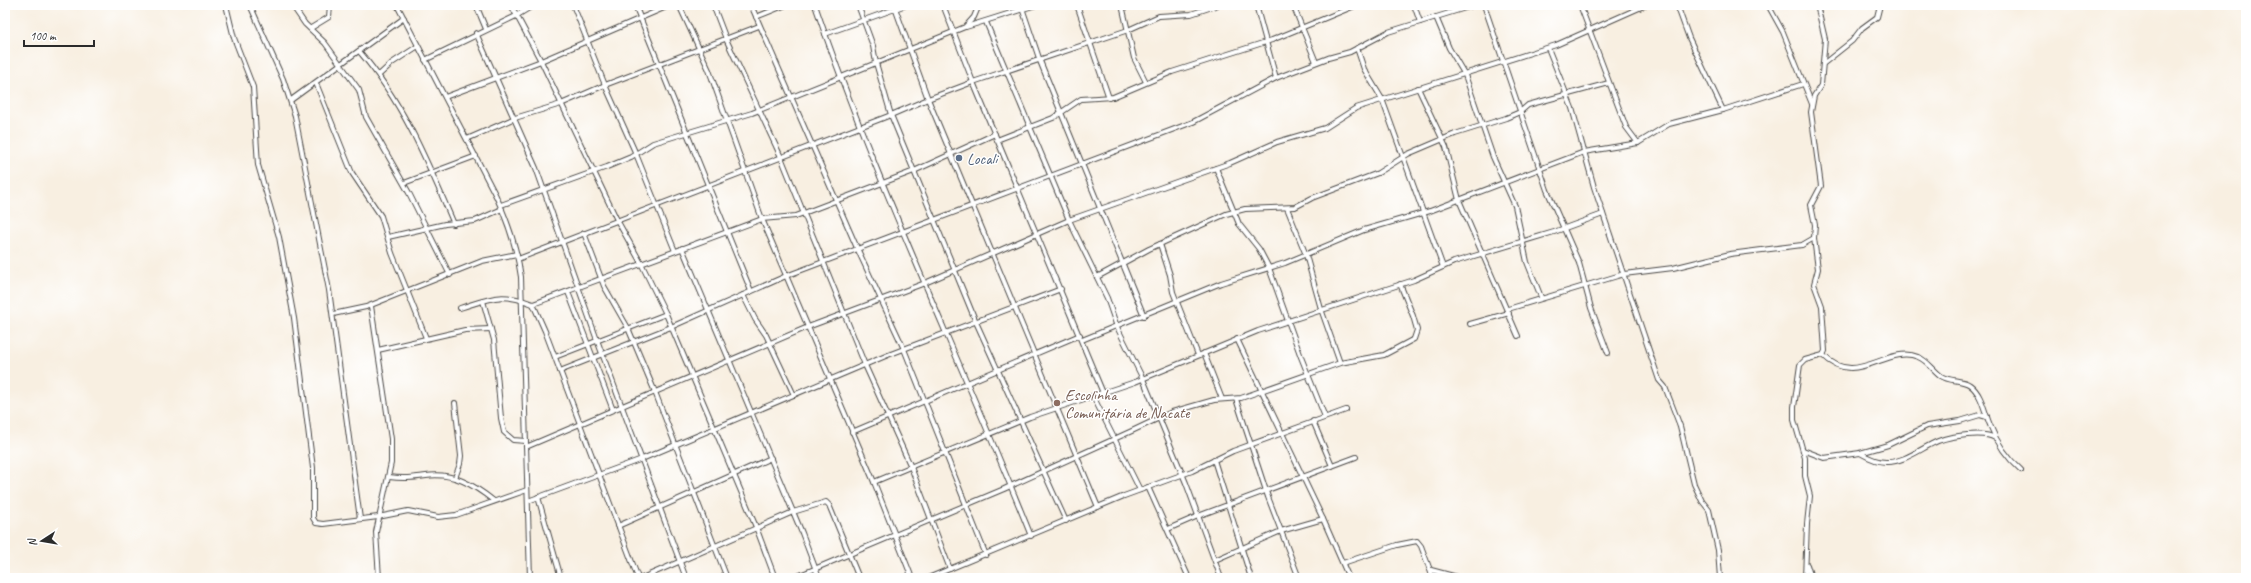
<svg xmlns="http://www.w3.org/2000/svg" width="2251" height="583" font-family="Caveat,sans-serif">
<style>
.lines{fill:none;stroke-linecap:round;stroke-linejoin:round}
.minor-casing{stroke:#4a4846;stroke-width:6}
.minor{stroke:#fff;stroke-width:4}
.service-dot{fill:#5c6f8a;stroke:#fff;stroke-width:1.5}
.education-dot{fill:#8d6e63;stroke:#fff;stroke-width:1.5}
.labels{text-anchor:middle;stroke-width:3;stroke-linejoin:round;paint-order:stroke}
.service-label{font-size:16px;fill:#4e5e75;stroke:#fff;text-anchor:start}
.education-label{font-size:16px;fill:#785e54;stroke:#fff;text-anchor:start}
</style>
<rect width="100%" height="100%" fill="#fff"/>
<filter id="ink" filterUnits="userSpaceOnUse"><feTurbulence type="fractalNoise" baseFrequency=".025" numOctaves="2"/><feDisplacementMap in="SourceGraphic" scale="8" xChannelSelector="R" yChannelSelector="G"/><feConvolveMatrix kernelMatrix="1 2 1 2 8 2 1 2 1" color-interpolation-filters="sRGB"/></filter>
<filter id="wash" filterUnits="userSpaceOnUse"><feTurbulence type="fractalNoise" baseFrequency=".012" numOctaves="4" result="noise"/><feDisplacementMap in="SourceGraphic" scale="16" xChannelSelector="R" yChannelSelector="G"/><feGaussianBlur stdDeviation="0.9" result="paint"/><feColorMatrix in="noise" values="0 0 0 0 0 0 0 0 0 0 0 0 0 0 0 0 0 1.4 0 .05"/><feComposite in="paint" operator="in"/></filter>
<g filter="url(#wash)">
<rect width="100%" height="100%" fill="#f8efe1"/>
</g>
<g filter="url(#ink)">
<g class="lines">
<!-- minor casing -->
<g class="minor-casing">
<g id="minor">
<path d="M226,5L234,38L253,87L258,165L279,237L294,318L313,468V518L316,523L323,524L378,517L408,511L438,517L456,515L527,490"/>
<path d="M250,5L283,79L295,116L329,290L360,519"/>
<path d="M292,5L305,24L325,43L359,90L366,117L409,193L450,275"/>
<path d="M397,5L496,196C508,222 517,248 521,277L530,578"/>
<path d="M476,5L486,29"/>
<path d="M511,5L541,61L617,220L641,263L666,314L756,527L775,578"/>
<path d="M573,5L605,85L636,154L675,251"/>
<path d="M635,5L751,291"/>
<path d="M679,5L709,70L762,219L874,482L912,578"/>
<path d="M713,5L726,39L781,157L865,365L911,467L950,569"/>
<path d="M751,5L857,248L904,349L986,555"/>
<path d="M815,5C877,186 960,358 1031,536"/>
<path d="M894,5L928,99L1098,507"/>
<path d="M943,5L973,82L1103,393"/>
<path d="M1021,5L1040,61L1144,316"/>
<path d="M1077,5L1109,98"/>
<path d="M1122,5L1134,58L1146,82"/>
<path d="M1256,5L1276,78"/>
<path d="M1293,5L1316,62"/>
<path d="M1414,5L1420,22"/>
<path d="M1484,5L1547,190L1579,263L1591,308L1608,353"/>
<path d="M1580,5L1626,127L1638,143"/>
<path d="M1677,5L1689,38L1723,110"/>
<path d="M1768,5L1783,32L1812,104"/>
<path d="M756,17L786,5"/>
<path d="M1436,17L1449,48L1465,75L1493,157L1515,206L1527,262L1541,297"/>
<path d="M986,22L1069,220L1107,298L1117,327L1143,379L1186,483L1221,578"/>
<path d="M966,27L1036,5"/>
<path d="M311,28L329,17L330,5"/>
<path d="M476,33L536,168L597,340L686,578"/>
<path d="M825,34L906,5"/>
<path d="M1357,48L1364,69L1382,99L1443,267"/>
<path d="M1548,48L1572,108L1594,187L1659,380L1665,387L1680,426L1694,484L1702,501L1709,510L1718,550L1720,578"/>
<path d="M359,51C403,102 428,163 454,224"/>
<path d="M425,60L516,16L534,5"/>
<path d="M1823,64L1852,41L1862,28L1877,17L1880,5"/>
<path d="M379,75L392,63L418,46"/>
<path d="M316,83L352,173L381,216L392,253L426,338"/>
<path d="M1418,88L1446,147L1459,200L1518,336"/>
<path d="M445,97L541,61L671,5"/>
<path d="M291,100L404,18"/>
<path d="M467,139L515,118L561,104L605,85L759,26"/>
<path d="M997,140L1053,118L1081,99L1113,97L1172,72L1272,40L1357,5"/>
<path d="M1216,168L1239,224L1259,249L1269,268L1301,357L1325,417"/>
<path d="M404,183L476,156"/>
<path d="M501,205L607,167L631,157L653,143L752,113L876,63L873,46L858,5"/>
<path d="M1287,208L1306,255L1321,309L1340,363"/>
<path d="M584,233L604,286L628,328L655,392L727,578"/>
<path d="M388,237L445,224L475,221L502,209"/>
<path d="M1160,244L1170,275L1173,292L1198,355"/>
<path d="M682,248L802,533L819,578"/>
<path d="M518,259L891,115L876,63L965,27L974,17L979,5"/>
<path d="M1097,277L1149,249L1226,214L1245,209L1295,207L1312,198L1378,173L1408,154L1455,134L1506,118L1520,112L1528,105L1609,83"/>
<path d="M568,292L613,410"/>
<path d="M743,295L755,319L766,335L794,395"/>
<path d="M483,301L494,340L501,418L504,432L513,440L526,441"/>
<path d="M533,304L545,331L638,578"/>
<path d="M371,306L391,439V463L376,532L379,578"/>
<path d="M460,308C492,298 500,292 533,304L762,219L796,216L914,171L995,134"/>
<path d="M1508,309L1624,274L1673,268L1730,254L1802,245L1814,238"/>
<path d="M333,314L366,307L482,261L517,254"/>
<path d="M1470,324L1509,313"/>
<path d="M1237,339L1323,519L1349,578"/>
<path d="M1082,340L1221,283L1285,263L1364,230L1430,211L1584,152L1638,143L1669,124L1723,110L1803,84"/>
<path d="M378,350L465,330L491,329"/>
<path d="M1204,353L1222,399"/>
<path d="M1823,355C1856,389 1887,344 1918,357C1927,360 1933,370 1941,376C1950,382 1962,379 1970,385C1982,394 1984,411 1990,425C1997,443 2006,457 2021,470"/>
<path d="M555,357L666,314"/>
<path d="M560,371L671,327L786,276L1193,122L1276,78L1328,58L1350,52L1388,32L1475,5"/>
<path d="M1093,396L1140,490"/>
<path d="M1236,399L1268,497L1299,578"/>
<path d="M1313,421L1332,466"/>
<path d="M852,432L1080,335"/>
<path d="M526,447L808,327L925,283L1069,220L1230,163L1277,142L1325,128L1356,108L1556,45L1646,5"/>
<path d="M1803,450L1824,458L1860,453L1888,445L1927,426L1960,421L1980,415L1987,417"/>
<path d="M1860,453C1867,457 1878,462 1886,462C1904,463 1923,447 1938,441C1951,436 1984,431 1995,438"/>
<path d="M1214,460L1251,578"/>
<path d="M389,477C403,479 412,478 426,476C453,472 474,485 494,501"/>
<path d="M455,478L460,464L461,456L455,403"/>
<path d="M874,482L1030,417L1135,382L1258,331L1414,280L1454,262L1554,232L1603,214"/>
<path d="M1148,487L1189,578"/>
<path d="M538,497L561,578"/>
<path d="M528,501L642,459L888,355L1061,289"/>
<path d="M1066,521L976,322L891,115L928,99L973,82L1128,30L1159,16L1191,14L1218,5"/>
<path d="M618,526L771,458"/>
<path d="M1168,529L1198,516L1356,457"/>
<path d="M1215,560L1281,531L1323,519"/>
<path d="M1343,563L1397,545L1417,541L1421,546L1433,578"/>
<path d="M1807,565L1811,578"/>
<path d="M1431,570L1461,578"/>
<path d="M642,578L793,512L826,502L829,505L859,578"/>
<path d="M793,578L1004,489L1134,430L1172,412L1214,400L1241,398L1340,363L1384,355L1414,339L1417,330L1413,316L1400,284"/>
<path d="M928,578L1124,496L1192,471L1233,451L1346,410"/>
<path d="M1805,578L1807,524L1810,496L1805,476V458L1794,420V407L1800,365L1805,360L1823,355L1825,351L1822,306L1814,284L1818,269L1814,238L1815,225L1811,205L1821,186L1811,112L1814,96L1821,85L1825,39L1817,5"/>
</g>
</g>
<!-- minor -->
<use href="#minor" class="minor"/>
</g>
</g>
<!-- markers -->
<circle class="service-dot" cx="959" cy="158" r="4"/>
<circle class="education-dot" cx="1057" cy="403" r="4"/>
<g class="labels">
<!-- service labels -->
<g class="service-label">
<text x="967" y="164">Locali</text>
</g>
<!-- education labels -->
<g class="education-label">
<text x="1065" y="400">Escolinha<tspan x="1065" dy="18">Comunitária de Nacate</tspan></text>
</g>
</g>
<!-- margin -->
<rect width="2251" height="583" fill="none" stroke="#fff" stroke-width="20"/>
<!-- north arrow -->
<g transform="translate(42 541) rotate(258)" stroke="#ffffff" stroke-width="3" paint-order="stroke">
<path d="M0-3L7 15L0 10L-7 15Z" fill="#2b2b2b"/>
<text y="-6" font-size="11" font-weight="bold" text-anchor="middle" fill="#2b2b2b">N</text>
</g>
<!-- scale -->
<path d="M24 40v6h70v-6" fill="none" stroke="#2b2b2b" stroke-width="2"/>
<text x="30" y="40" font-size="12" fill="#2b2b2b" stroke="#ffffff" stroke-width="3" paint-order="stroke">100 m</text>
</svg>
